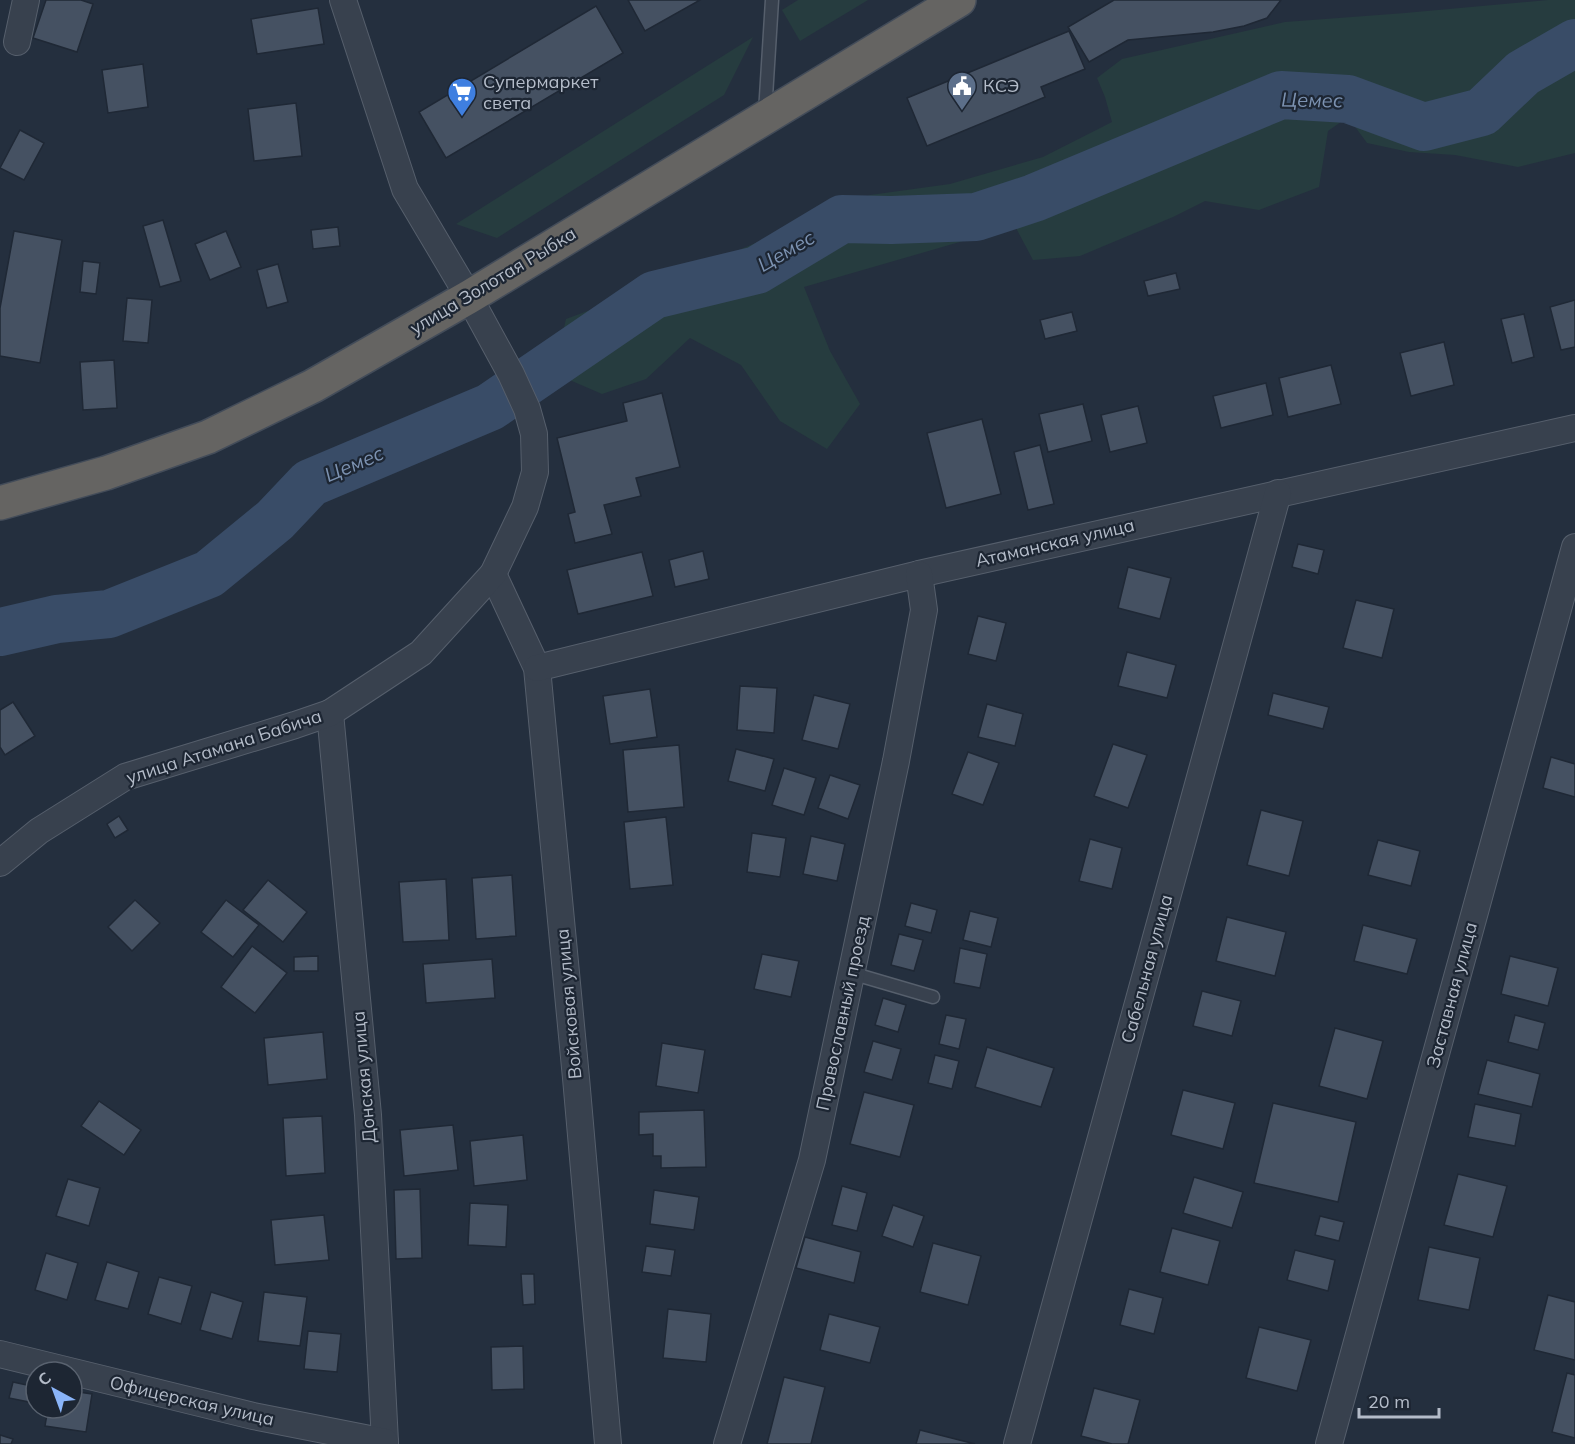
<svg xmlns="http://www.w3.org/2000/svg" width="1575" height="1444" font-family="Mulish,sans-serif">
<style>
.green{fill:#263c3f}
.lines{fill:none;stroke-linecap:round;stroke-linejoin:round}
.river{stroke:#394c67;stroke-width:48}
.building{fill:#455162;stroke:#1f2835;stroke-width:1.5}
.service-casing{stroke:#565f6c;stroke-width:15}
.minor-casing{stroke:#565f6c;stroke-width:28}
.trunk-casing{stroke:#434c59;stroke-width:36}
.service{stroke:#38414e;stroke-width:12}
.minor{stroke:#38414e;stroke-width:26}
.trunk{stroke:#656462;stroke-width:33}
.labels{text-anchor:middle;stroke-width:4.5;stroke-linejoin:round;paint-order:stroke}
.poi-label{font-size:18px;fill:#b4bcc9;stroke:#1d2633;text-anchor:start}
.street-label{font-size:18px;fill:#b4bcc9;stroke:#1d2633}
.water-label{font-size:20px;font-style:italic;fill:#7c92b1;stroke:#1d2633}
</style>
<rect width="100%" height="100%" fill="#242f3e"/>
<!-- green -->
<g class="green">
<path d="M798,0H868L800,41L782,10Z"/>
<path d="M1548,0H1575V153L1518,167L1455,155L1409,152L1367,143L1348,117L1328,131L1319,187L1259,210L1205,201L1173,217L1080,256L1033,260L1015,226L804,287L830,351L860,404L827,449L780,421L741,365L690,338L646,379L602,394L565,378L559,349L566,319L636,293L870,195L950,184L1043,157L1112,122L1105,97L1097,78L1122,59L1285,22L1405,13Z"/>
<path d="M753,37L724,95L497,238L456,224Z"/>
</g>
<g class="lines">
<!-- river -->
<path class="river" d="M0,632L57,619L109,614L209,574L275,520L310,483L490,407L654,295L757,270L842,219L891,220L976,217L1034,198L1281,95L1348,99L1424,127L1482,112L1523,73L1575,43"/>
</g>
<!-- building -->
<g class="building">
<path d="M46,0H81L93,4L77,52L33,38Z"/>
<path d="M628,0H700L645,31Z"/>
<path d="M1114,0H1281L1267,18L1244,26L1213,32L1128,40L1089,62L1068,27Z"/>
<path d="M596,6L623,53L446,158L419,112Z"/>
<path d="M318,8L324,44L257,54L251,19Z"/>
<path d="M1069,31L1085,69L1041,87L1045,97L927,146L907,98Z"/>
<path d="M143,64L148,107L108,113L102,70Z"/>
<path d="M296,103L302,156L254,161L248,109Z"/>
<path d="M20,130L44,143L24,180L0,168Z"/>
<path d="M163,220L181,281L160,287L143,226Z"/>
<path d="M338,227L340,246L313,249L311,230Z"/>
<path d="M14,231L62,240L40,363L0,356V308Z"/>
<path d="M226,231L241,267L210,280L195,244Z"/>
<path d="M83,261L100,263L96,294L80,292Z"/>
<path d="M278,264L288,302L267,308L257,270Z"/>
<path d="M1176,273L1180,289L1148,296L1144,281Z"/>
<path d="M127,298L152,300L148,343L123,341Z"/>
<path d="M1575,300V347L1561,350L1550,307Z"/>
<path d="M1072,312L1077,331L1045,339L1040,320Z"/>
<path d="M1524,314L1534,357L1512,363L1501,319Z"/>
<path d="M1444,342L1454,385L1411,396L1400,353Z"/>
<path d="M114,360L117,408L83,410L80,362Z"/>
<path d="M1331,365L1341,404L1288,417L1279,378Z"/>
<path d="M1266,383L1273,415L1221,428L1213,396Z"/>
<path d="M662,393L680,467L636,478L641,496L604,505L612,534L575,543L568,514L575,512L557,438L627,421L623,403Z"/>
<path d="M1083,404L1092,441L1048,452L1039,414Z"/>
<path d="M1138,406L1147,443L1110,452L1101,415Z"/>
<path d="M982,419L1001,494L946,508L927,433Z"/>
<path d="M1040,445L1054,504L1028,510L1014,452Z"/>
<path d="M1298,544L1324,550L1318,574L1292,567Z"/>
<path d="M703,551L709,579L675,587L669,560Z"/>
<path d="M642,552L653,596L578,614L567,570Z"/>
<path d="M1128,567L1171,578L1160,619L1118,608Z"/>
<path d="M1356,600L1394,609L1382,658L1343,648Z"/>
<path d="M978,616L1006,623L996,661L968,654Z"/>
<path d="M1127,652L1176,665L1167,698L1118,686Z"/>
<path d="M740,686L777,688L774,733L737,730Z"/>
<path d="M650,689L657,737L610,744L603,696Z"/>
<path d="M1273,693L1329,707L1323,729L1268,715Z"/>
<path d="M814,695L850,704L838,749L802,740Z"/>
<path d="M13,702L35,736L5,755L0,747V710Z"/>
<path d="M987,704L1023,714L1015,746L978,737Z"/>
<path d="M1113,744L1147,755L1128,808L1094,796Z"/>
<path d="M679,745L684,807L628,812L623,750Z"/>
<path d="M736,749L774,759L765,791L728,781Z"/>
<path d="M968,752L999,763L983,805L952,794Z"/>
<path d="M1551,757L1575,764V797L1543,788Z"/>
<path d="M784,768L816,778L804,815L772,805Z"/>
<path d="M830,775L860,785L848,819L818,808Z"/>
<path d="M1261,810L1303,821L1289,876L1247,865Z"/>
<path d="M119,816L128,830L115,838L107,824Z"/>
<path d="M666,817L673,885L630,889L624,822Z"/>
<path d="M752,833L786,838L780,877L747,872Z"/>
<path d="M811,836L845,844L837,881L803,874Z"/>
<path d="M1090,839L1122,848L1112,889L1079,881Z"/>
<path d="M1378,840L1420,851L1411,886L1368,875Z"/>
<path d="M512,875L516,936L476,939L472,878Z"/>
<path d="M446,879L449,940L403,942L399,882Z"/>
<path d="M268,880L307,912L283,942L243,910Z"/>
<path d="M135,900L160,923L132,951L108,927Z"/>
<path d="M226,900L259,925L233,957L201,932Z"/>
<path d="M911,903L937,910L931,933L905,926Z"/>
<path d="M970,911L998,918L991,947L963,940Z"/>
<path d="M1227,917L1286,932L1275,976L1216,961Z"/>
<path d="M1363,925L1417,939L1407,974L1354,961Z"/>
<path d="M899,934L923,940L914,971L891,965Z"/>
<path d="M252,946L287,973L255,1013L221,987Z"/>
<path d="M960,948L987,954L980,988L954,983Z"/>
<path d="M762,954L799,961L791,997L754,989Z"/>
<path d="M318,956V971H294V957Z"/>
<path d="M1510,956L1558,968L1548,1006L1501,994Z"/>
<path d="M492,959L495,998L426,1003L423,964Z"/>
<path d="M1202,991L1241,1001L1232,1036L1193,1026Z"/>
<path d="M883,998L906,1005L898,1032L875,1025Z"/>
<path d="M946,1015L966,1019L959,1049L939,1044Z"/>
<path d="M1515,1015L1545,1023L1538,1050L1508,1042Z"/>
<path d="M1335,1028L1383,1041L1367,1099L1319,1086Z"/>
<path d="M323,1032L327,1079L268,1085L264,1038Z"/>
<path d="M873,1041L901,1049L892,1080L864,1072Z"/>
<path d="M662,1043L705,1050L698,1093L656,1086Z"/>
<path d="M987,1047L1054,1068L1041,1107L975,1087Z"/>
<path d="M935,1055L959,1061L952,1089L928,1083Z"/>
<path d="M1487,1060L1540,1074L1532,1107L1478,1094Z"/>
<path d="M1183,1090L1235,1103L1223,1149L1171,1135Z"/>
<path d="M864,1092L914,1105L900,1157L850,1144Z"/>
<path d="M99,1101L141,1130L124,1155L81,1126Z"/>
<path d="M1273,1103L1356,1122L1338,1202L1254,1183Z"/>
<path d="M1475,1104L1521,1114L1515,1146L1468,1137Z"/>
<path d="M704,1110L706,1167L661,1168V1156H653V1134L639,1135V1112Z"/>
<path d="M322,1116L325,1173L286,1176L283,1118Z"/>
<path d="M453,1125L458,1170L404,1176L400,1130Z"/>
<path d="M523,1135L527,1180L474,1186L470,1141Z"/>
<path d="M1458,1174L1507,1186L1493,1237L1444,1225Z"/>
<path d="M1194,1177L1243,1192L1232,1228L1183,1213Z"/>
<path d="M68,1179L100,1188L89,1226L56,1216Z"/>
<path d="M842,1186L867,1193L857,1231L832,1225Z"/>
<path d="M420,1189L422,1258L396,1259L394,1190Z"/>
<path d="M654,1190L699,1197L694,1230L650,1224Z"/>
<path d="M470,1203L508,1205L506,1247L468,1245Z"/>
<path d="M893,1205L924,1216L913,1247L882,1236Z"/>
<path d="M324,1215L329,1260L275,1265L271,1220Z"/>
<path d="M1320,1216L1344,1222L1339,1241L1315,1235Z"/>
<path d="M1172,1228L1220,1241L1208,1285L1160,1272Z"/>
<path d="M805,1237L861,1252L854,1283L796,1268Z"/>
<path d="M933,1243L981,1256L968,1305L920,1292Z"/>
<path d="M646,1246L675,1250L671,1276L642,1272Z"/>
<path d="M1429,1247L1480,1258L1469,1310L1418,1300Z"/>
<path d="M1295,1250L1335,1260L1328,1291L1287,1280Z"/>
<path d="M46,1253L78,1263L67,1300L35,1290Z"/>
<path d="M107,1262L139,1272L128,1309L95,1300Z"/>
<path d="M521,1274H534L535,1304L523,1305Z"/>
<path d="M159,1277L192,1286L181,1324L148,1314Z"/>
<path d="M1129,1289L1163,1298L1154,1334L1120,1325Z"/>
<path d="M211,1292L243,1302L232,1339L200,1330Z"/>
<path d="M264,1292L307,1297L300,1346L258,1341Z"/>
<path d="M1548,1295L1575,1302V1360L1534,1350Z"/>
<path d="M668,1309L711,1314L706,1362L663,1358Z"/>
<path d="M829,1314L880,1327L870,1363L820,1350Z"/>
<path d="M1259,1327L1311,1340L1297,1391L1246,1378Z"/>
<path d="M308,1331L341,1334L337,1372L304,1369Z"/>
<path d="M523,1346L524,1389L492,1390L491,1347Z"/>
<path d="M1567,1373L1575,1375V1438L1552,1432Z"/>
<path d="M784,1377L825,1387L811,1444H767Z"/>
<path d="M13,1382L36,1387L34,1403L9,1398Z"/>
<path d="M1094,1388L1140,1400L1128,1444H1112L1081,1436Z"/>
<path d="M72,1391L92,1394L86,1432L45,1426L48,1408H72Z"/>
<path d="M920,1430L975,1444H916Z"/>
<path d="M0,1435L13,1439L11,1444H0Z"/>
</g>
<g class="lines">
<!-- service casing -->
<g class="service-casing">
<g id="service">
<path d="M765,113L772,0"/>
<path d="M851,973L933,997"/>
</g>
</g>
<!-- minor casing -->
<g class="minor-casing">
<g id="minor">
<path d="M17,42L26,0"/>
<path d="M493,574L537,668L576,1078L608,1444"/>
<path d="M537,668L919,574L1575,428"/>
<path d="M330,713L368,1115L385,1442"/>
<path d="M0,863L39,831L125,777L295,725L330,713L421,653L493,574L525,507L535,472L534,434L527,409L511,374L469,297L405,189L343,0"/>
<path d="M0,1354L253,1416L385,1442"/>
<path d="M727,1444L812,1160L896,761L924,610L919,574"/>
<path d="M1017,1444L1278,493"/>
<path d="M1329,1444L1575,547"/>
</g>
</g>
<!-- trunk casing -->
<g class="trunk-casing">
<path id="trunk" d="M0,503L106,473L208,437L313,386L469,297L959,0"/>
</g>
<!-- service -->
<use href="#service" class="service"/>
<!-- minor -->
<use href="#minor" class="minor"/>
<!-- trunk -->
<use href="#trunk" class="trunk"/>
</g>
<!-- icons -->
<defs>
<g id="civic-pin" transform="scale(1.5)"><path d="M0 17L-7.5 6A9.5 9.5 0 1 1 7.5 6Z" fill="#5c6f8a" stroke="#1d2633"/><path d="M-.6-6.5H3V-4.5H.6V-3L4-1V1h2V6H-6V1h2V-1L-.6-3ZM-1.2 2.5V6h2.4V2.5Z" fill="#fff"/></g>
<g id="supermarket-pin" transform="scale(1.5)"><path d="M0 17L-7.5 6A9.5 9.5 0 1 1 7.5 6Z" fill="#3f7fe0" stroke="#1d2633"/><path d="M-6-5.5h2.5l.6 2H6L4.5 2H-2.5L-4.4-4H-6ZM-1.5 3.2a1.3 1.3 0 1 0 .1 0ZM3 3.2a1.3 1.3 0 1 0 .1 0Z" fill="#fff"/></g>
</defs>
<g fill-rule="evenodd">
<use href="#civic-pin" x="962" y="86"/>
<use href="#supermarket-pin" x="462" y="92"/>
</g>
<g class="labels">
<!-- poi labels -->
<g class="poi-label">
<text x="483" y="88">Супермаркет<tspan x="483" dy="21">света</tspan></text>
<text x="983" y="92">КСЭ</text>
</g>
<!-- street labels -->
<g class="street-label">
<text transform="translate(493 281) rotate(-31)" y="6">улица Золотая Рыбка</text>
<text transform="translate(1055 543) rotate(-13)" y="6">Атаманская улица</text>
<text transform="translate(224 747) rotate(-18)" y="6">улица Атамана Бабича</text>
<text transform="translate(1147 969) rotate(-75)" y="6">Сабельная улица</text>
<text transform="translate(1452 995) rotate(-75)" y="6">Заставная улица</text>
<text transform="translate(569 1004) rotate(-95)" y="6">Войсковая улица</text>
<text transform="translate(843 1013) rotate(-78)" y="6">Православный проезд</text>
<text transform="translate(364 1077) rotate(-95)" y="6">Донская улица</text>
<text transform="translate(192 1401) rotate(13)" y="6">Офицерская улица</text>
</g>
<!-- water labels -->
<g class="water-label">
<text transform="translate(1312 100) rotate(1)" y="7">Цемес</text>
<text transform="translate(786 251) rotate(-30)" y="7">Цемес</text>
<text transform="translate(354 464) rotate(-23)" y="7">Цемес</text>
</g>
</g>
<!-- north arrow -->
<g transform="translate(54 1390) rotate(319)"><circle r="28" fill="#1d2633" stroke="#59626f" stroke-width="1.5"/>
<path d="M0-4.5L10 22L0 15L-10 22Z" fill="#8ab4f8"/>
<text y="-9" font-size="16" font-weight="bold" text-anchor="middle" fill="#b4bcc9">С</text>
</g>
<!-- scale -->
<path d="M1359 1408v9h80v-9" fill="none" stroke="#b4bcc9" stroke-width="3"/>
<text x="1368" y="1408" font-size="18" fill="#b4bcc9" stroke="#1d2633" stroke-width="4.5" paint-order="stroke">20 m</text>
</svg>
